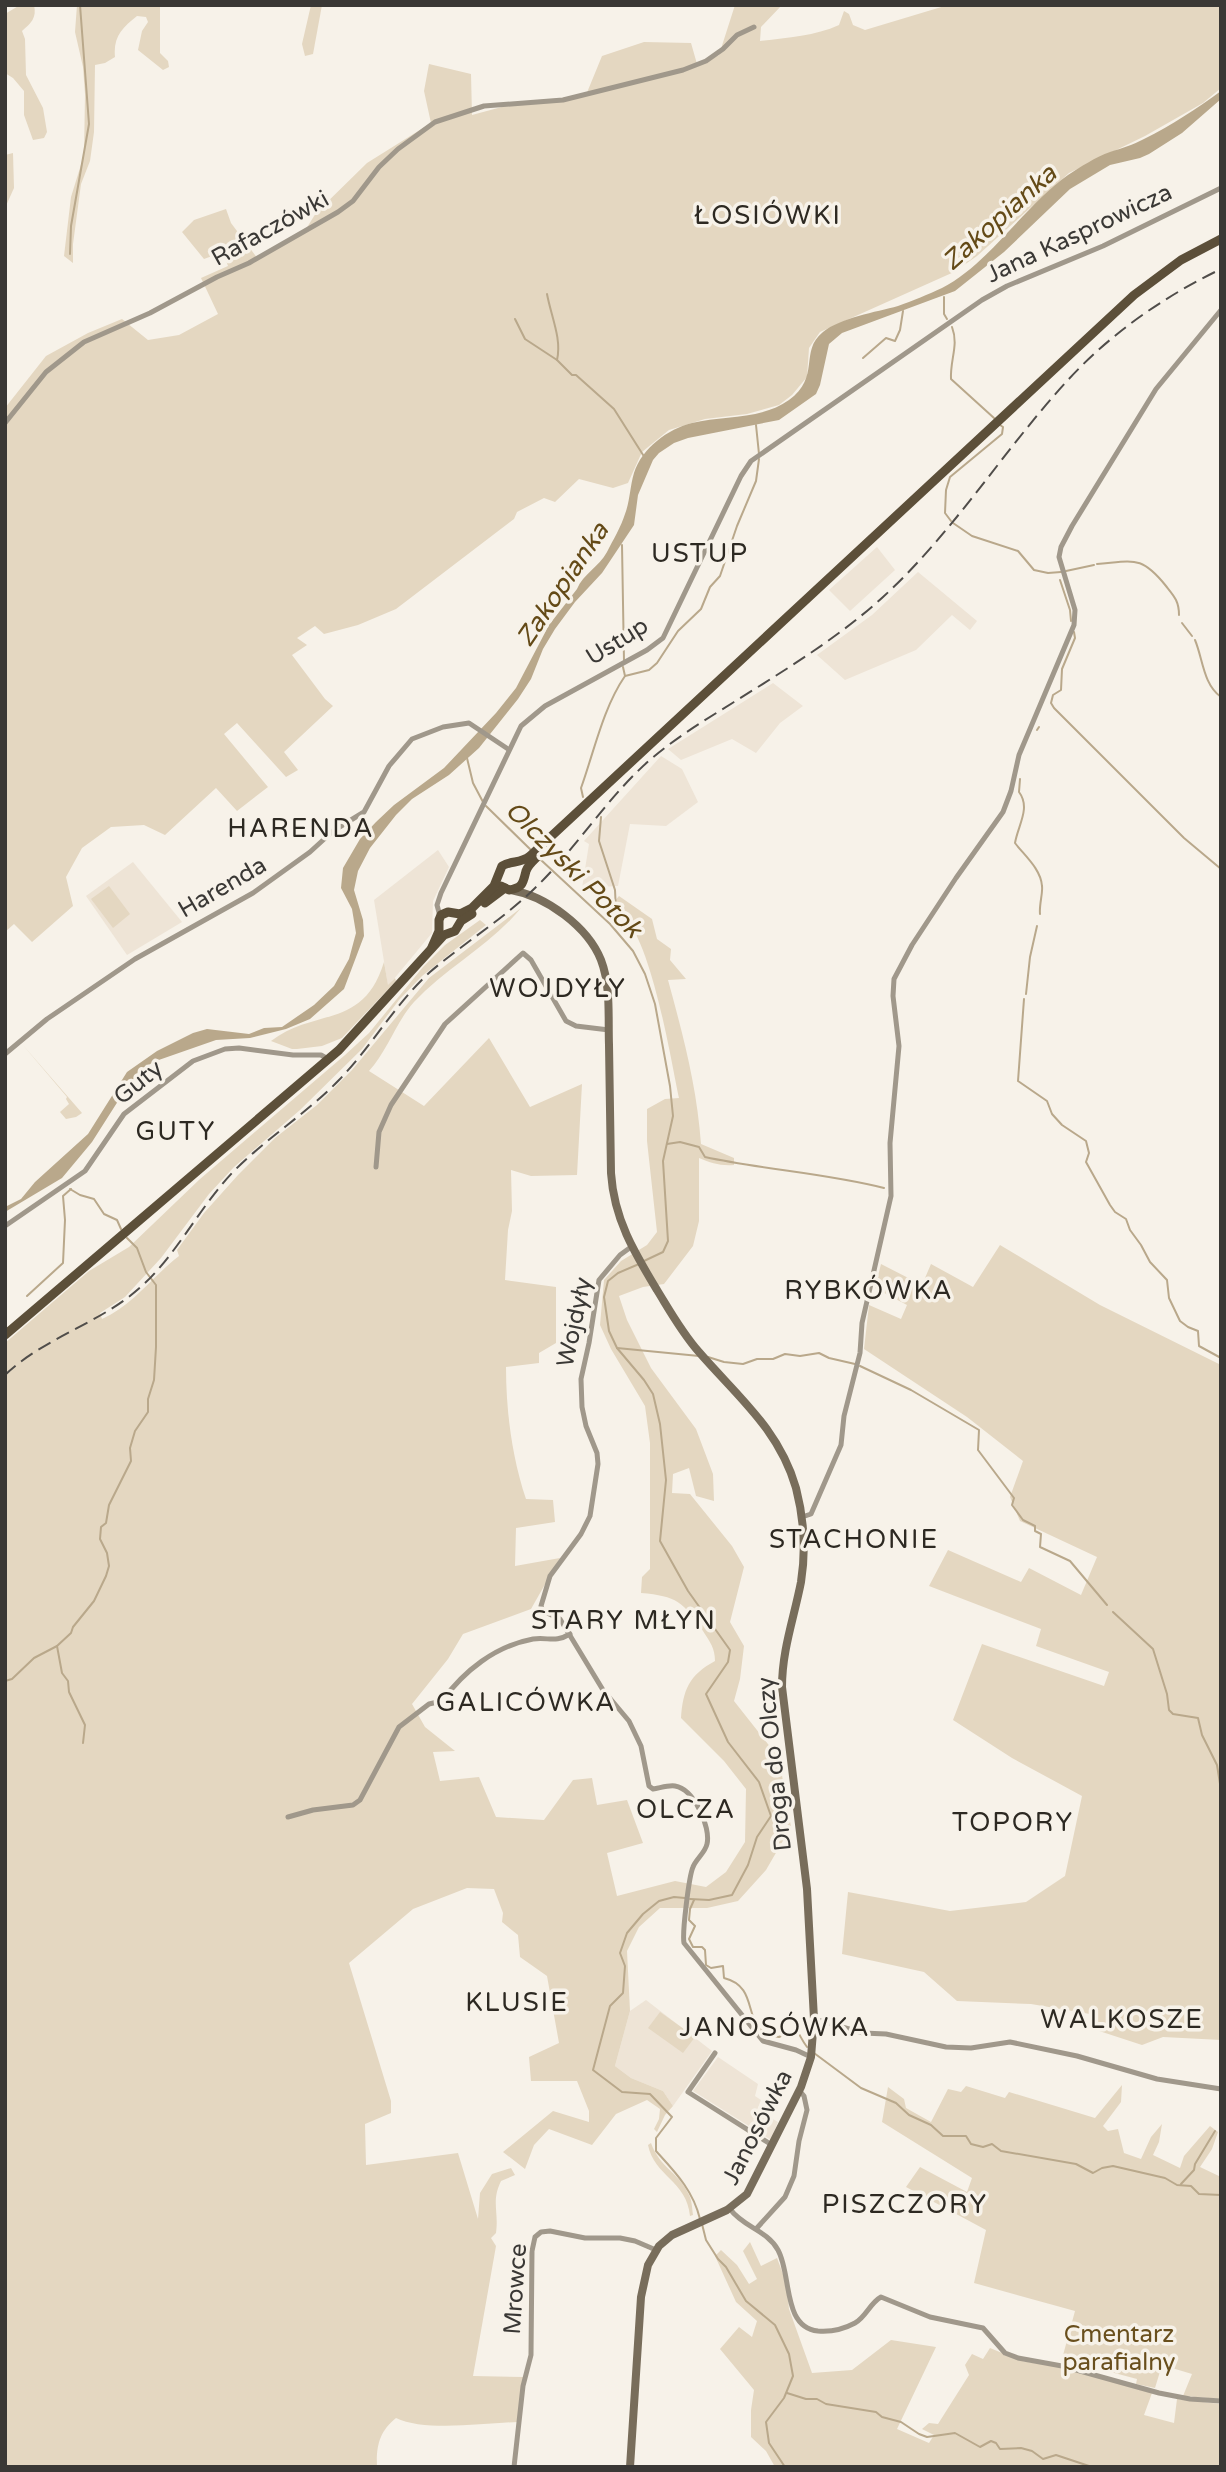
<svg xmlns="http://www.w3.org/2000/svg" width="1226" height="2472" font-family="'Varela Round',sans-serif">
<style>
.built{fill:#eee4d6}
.green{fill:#e4d7c1}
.water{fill:#b9a88b}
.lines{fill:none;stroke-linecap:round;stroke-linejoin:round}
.stream{stroke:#b9a88b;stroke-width:2}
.street{stroke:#a0988b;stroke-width:5}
.secondary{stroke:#786d5b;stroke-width:8}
.primary{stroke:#5c4f39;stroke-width:9}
.rail{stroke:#504d4a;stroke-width:2;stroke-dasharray:14 7;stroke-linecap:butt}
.labels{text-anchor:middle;stroke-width:7;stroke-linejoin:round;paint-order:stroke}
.street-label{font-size:24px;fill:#3a3835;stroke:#f7f2e9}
.park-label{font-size:24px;fill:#694f1d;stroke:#f7f2e9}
.neighbourhood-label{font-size:26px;letter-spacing:2px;fill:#2d2922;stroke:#f7f2e9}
.water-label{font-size:26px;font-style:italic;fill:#644a17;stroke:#f7f2e9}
</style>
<rect width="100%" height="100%" fill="#f7f2e9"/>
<!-- built -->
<g class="built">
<path d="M877,547L895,570L850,611L829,590Z"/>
<path d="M918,572L977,621L970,630L952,615L916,650L845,680L817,655L872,615Z"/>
<path d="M773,683L803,706L780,723L756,753L732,739L681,760L668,749Z"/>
<path d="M661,756L682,769L698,802L666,826L630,824L618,886L582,888L589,844L584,841Z"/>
<path d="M438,850L449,867L433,901L432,933L388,986L374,900Z"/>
<path d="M133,862L182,922L127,955L86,896Z"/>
<path d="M646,2000L712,2051L673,2106L663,2091L631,2078L615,2066L630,2011Z"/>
<path d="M718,2057L758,2084L755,2096L761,2100L757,2110L778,2122L771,2140L693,2091Z"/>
</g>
<!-- green -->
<g class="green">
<path d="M20,5H34C37,18 31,23 22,31L25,39L26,75L43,108L47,132L44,138L33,140L24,115V91L13,78L5,73V14Z"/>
<path d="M77,5H160V53L168,61L169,67L163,70L138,50L142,31L148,22L146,17L137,16C122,28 113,37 115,57L105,63L95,65L94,132L90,161L81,184L73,244V263L64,256L71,197L84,155L85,94L83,67L75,32Z"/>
<path d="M311,5H322L313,54L305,56L302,44Z"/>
<path d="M735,5H782L761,27L760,41C786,38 815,36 839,25L844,11L849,14L853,25L865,30L948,5H1221V88L1203,103L1145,136L1069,173L977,256L954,272L820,332L809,348L807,377L792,395L779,405L747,414L705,419L669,430L642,452L628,483L613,488L579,479L555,502L544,498L517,512L514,519L396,609L358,625L324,634L315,626L297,638L307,645L292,655L325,699L333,706L284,752L298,770L286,777L237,723L224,734L268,787L237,811L216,788L165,835L144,825L111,827L82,848L66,877L73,906L32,942L14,924L5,932V408L46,356L88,333L122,319L148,340L179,335L218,314L201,278L228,266L223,252L204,259L182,232L194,220L226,209L231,223L258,259L306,229L316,213L367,163L431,123L424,91L429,64L471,74L472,115L513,104L586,95L602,56L644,42L691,43L697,64L719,55Z"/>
<path d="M13,153L14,188L5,208V155Z"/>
<path d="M109,886L130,914L113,928L91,899Z"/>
<path d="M619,896L652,919L657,939L671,949L670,960L686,979L668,980C683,1035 697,1087 701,1144L734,1158V1165C720,1166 711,1163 699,1158V1221L693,1246L664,1284L643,1287L619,1296L627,1320L651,1368L696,1429L713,1474L714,1501L696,1496L689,1468L673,1474L672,1493L690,1494L732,1546L744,1567L730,1622L744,1646L740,1679L734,1701L779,1758L791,1827L766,1870L738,1901L707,1908H660L639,1927L627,1951L630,2011L615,2066L631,2078L663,2091L673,2106L665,2115L657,2132L654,2129L659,2119L660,2109L647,2100L616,2114L592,2145L549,2129L534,2145L525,2169L503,2152L553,2111L589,2122V2111L577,2081H531L529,2057L559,2043L547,1976L520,1957L518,1935L502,1922L503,1913L494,1889L467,1888L413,1909L349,1963L391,2101V2113L365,2124L366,2165L458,2153L478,2219L480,2193L492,2174L511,2168L515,2175L501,2181C491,2202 499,2211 496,2233L491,2238L496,2246L473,2376L524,2377L518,2422C486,2423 424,2432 396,2418C380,2431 376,2445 377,2467H5V1343L89,1271L129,1247L200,1179L345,1055L369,1033L423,967L445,945L480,920L486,925L422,976L399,1000L362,1049L300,1110L234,1167L209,1194L161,1258L125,1297L100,1313L102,1319C133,1305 152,1277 179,1256L177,1250L204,1213L238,1175L275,1138L317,1105L352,1070L429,978L521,908C491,945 447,967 414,1002C396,1022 388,1050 369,1071L424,1106L489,1038L530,1107L582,1084L577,1175L531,1176L511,1170L512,1211L508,1230L505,1280L556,1287V1343L539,1353V1363L506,1367C506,1411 512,1457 526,1499L553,1500L555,1522L516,1528L515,1566L560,1558L531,1609L463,1634L448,1659L412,1704L425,1727L455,1751L433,1752L440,1781L479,1777L496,1817L544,1820L573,1780L592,1778L597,1805L627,1800L643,1843L607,1853L617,1896L675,1881L706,1887L726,1872L745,1842L746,1789L724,1761L681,1718C683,1690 689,1675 715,1661C715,1648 710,1642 703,1631C683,1602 677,1596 641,1593L642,1577L650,1569V1443L645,1406L611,1349L600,1325L604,1280L621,1261L647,1245L657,1232L647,1141V1109L665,1099L679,1098C670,1055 652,944 623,915L614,923L604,914Z"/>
<path d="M384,962L388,985L395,978L396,981L342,1038L322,1046L297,1049H292L271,1041C316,1007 363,1030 384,962Z"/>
<path d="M22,1044L82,1113L76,1117L66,1119L60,1112L69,1104L66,1099L67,1097Z"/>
<path d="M1000,1245L1100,1305L1221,1365V2040L1163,2037L1142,2045L1090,2028L1096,2015L1031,2004L957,2001L924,1972L842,1954L848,1892L950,1911L1026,1902L1065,1876L1082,1796L1012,1758L953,1720L982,1644L1104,1686L1109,1672L1036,1646L1041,1629L929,1586L948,1550L1021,1582L1029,1568L1081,1595L1097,1557L1020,1521L1010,1497L1023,1461L967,1417L864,1349L869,1305L901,1319L907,1305L875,1288L881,1264L922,1285L931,1264L973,1287Z"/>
<path d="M660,2012L695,2037L683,2053L648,2028Z"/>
<path d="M1122,2085L1121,2102L1103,2126L1108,2131L1118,2129L1124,2153L1141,2159L1151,2137L1162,2124L1159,2142L1153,2155L1180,2168L1184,2156L1210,2126L1218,2132L1212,2149L1200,2167L1221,2177V2399L1183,2396L1192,2374L1162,2365L1155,2388L1136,2384L1137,2379L1062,2359L1075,2311L974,2283L986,2230L906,2187L920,2167L967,2192L972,2178L882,2122L888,2087L904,2099L906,2108L931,2122L948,2089L961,2092L966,2086L1005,2098L1009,2092L1095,2118Z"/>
<path d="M651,2143C660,2168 678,2172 688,2193C692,2199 692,2208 693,2215L690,2216C687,2181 654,2176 648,2145Z"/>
<path d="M750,2242L761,2266L777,2258L786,2282L789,2309L812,2373L852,2370L891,2340L936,2347L897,2429L929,2443L934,2435L922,2429L929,2423L938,2424L969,2375L965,2365L972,2354L983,2359L990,2348L1022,2361L1059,2367L1152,2393L1144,2415L1174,2423L1177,2399L1221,2404V2467H775L766,2451L751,2437V2410L754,2390L720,2349L739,2327L752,2337L757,2321L736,2302L715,2256L721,2250L737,2265L749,2284L757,2279L743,2251Z"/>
</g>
<!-- water -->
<path class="water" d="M1221,91V99L1182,133L1149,154L1140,158L1110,165L1070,189L1004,252L955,291L842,333L829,344L820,385L816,394L779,420L688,438L674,443L659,453L653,460L638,495L634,525L602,573L575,602L555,629L543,649L531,679L518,699L479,748L449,775L412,799L396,815L370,848L358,871L354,890L363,920L364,936L344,989L310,1019L286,1029L250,1038L216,1040L153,1062L139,1072L120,1098L92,1142L62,1178L5,1212V1207L21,1199L35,1182L88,1134L127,1072L157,1051L193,1033L207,1029L249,1034L264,1028L282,1027L314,1005L334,986L349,959L356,933L352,909L341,888L343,868L360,839L376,822L394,805L444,768L496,713L516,688L549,625L577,589C583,574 599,567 607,552C613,540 621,527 625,514C630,501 630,486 634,473C642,448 668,429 692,423C724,415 761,420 789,400C821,377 799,351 823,332C840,318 876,312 898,306C912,301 929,294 942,288C989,264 1025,205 1068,175C1080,167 1096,157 1110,152C1122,148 1133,145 1144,139C1172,125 1196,109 1221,91Z"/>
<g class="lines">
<!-- stream -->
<g class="stream">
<path d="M70,254L71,226L89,124L80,5"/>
<path d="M547,294C551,316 562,339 557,360"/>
<path d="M944,297V314L947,319"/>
<path d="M515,319L525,339L557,360L572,375H576L614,409L645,458"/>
<path d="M952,327C959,345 950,359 951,379L994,418"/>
<path d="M863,358L886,338L895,341L900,330L903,311"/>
<path d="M756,425L759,454"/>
<path d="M951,521L945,513L946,490L950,477L1002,434L1003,427L1000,425"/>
<path d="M953,523L972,536L1018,551L1034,570L1048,573L1061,572"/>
<path d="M622,545L624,661"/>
<path d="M1097,564C1134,561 1141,555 1166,586C1174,596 1179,601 1179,615"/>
<path d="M1066,571L1094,565"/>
<path d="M1060,580L1070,610L1071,621"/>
<path d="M1182,623L1192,636"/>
<path d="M1074,632L1075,638L1062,669L1061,690L1053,695L1051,703L1054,708L1184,838L1221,869"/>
<path d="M1195,640C1203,659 1203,684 1221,697"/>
<path d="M625,676L649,670L657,663L678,631L701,609L710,587L720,576L737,526L756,481L759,459"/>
<path d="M1037,730L1039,727"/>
<path d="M467,758L473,783L483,802"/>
<path d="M1020,779L1019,792C1031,808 1018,825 1015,843C1024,855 1041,869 1042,886C1043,893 1039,905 1040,914"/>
<path d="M583,797L581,788C594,752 603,708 625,676L623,667"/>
<path d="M486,806L532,851"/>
<path d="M601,817L599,841L615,890L616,911L613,926"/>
<path d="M541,860L610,924L633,951L645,974L655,1004L670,1086L673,1116L663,1161L668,1241L663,1252L644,1261"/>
<path d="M1026,994L1030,957L1037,926"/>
<path d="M1024,999L1018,1081L1047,1101L1052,1114L1062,1125L1086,1141L1089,1153L1086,1162L1110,1205L1115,1212L1126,1219L1130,1230L1141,1245L1150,1262L1167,1280L1169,1298L1180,1321L1188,1327L1198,1331L1199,1346L1221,1358"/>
<path d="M667,1144L680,1142L699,1147L705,1157C765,1170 825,1173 884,1188"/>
<path d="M70,1189L80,1195L94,1199L104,1214L117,1220L121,1229"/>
<path d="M639,1264L618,1273L608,1281L604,1297L609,1331L617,1348L644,1380L653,1394L660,1424L666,1480L660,1541L688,1591L730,1650L728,1662L706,1694L728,1742L759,1782L771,1816L757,1837L748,1865L732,1895L709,1900L690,1899"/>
<path d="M27,1296L63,1263L65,1220L63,1196L71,1189"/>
<path d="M617,1348L699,1356"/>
<path d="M708,1357L724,1362L743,1364L757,1359H773L785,1354L800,1356L819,1353L829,1358L855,1364"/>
<path d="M860,1366L911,1390L979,1430L978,1450L1014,1498L1012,1505L1023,1520L1035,1526V1531L1041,1534L1040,1547L1070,1561L1107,1605"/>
<path d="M1113,1612L1153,1649L1167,1694L1169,1710L1173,1714L1198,1718L1202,1735L1217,1765L1221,1790"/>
<path d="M57,1646L62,1673L68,1681L69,1692L85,1725L83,1743"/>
<path d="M5,1681L12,1679L34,1658L57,1646L71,1633L73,1627L94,1601L106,1576L109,1566L107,1553L100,1539L101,1527L106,1523L109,1505L131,1461L130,1448L135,1431L148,1412V1399L154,1380L156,1347V1285L146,1272L137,1248L127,1238"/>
<path d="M685,1898L674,1897L659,1901L643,1914L627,1933L620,1953L625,1966L623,1993L610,2006L593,2070L622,2092L650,2094L672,2117L656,2138V2151C675,2172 693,2190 700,2219"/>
<path d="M694,1900L690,1909L689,1920L695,1926L689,1939L693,1947H702L705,1950L706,1965L711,1968L723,1966L724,1978C764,1988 737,2032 779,2037C802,2026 795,2031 807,2047"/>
<path d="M814,2053L861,2088L896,2103L909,2115L931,2125L943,2136H966L971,2144L983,2147L992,2144L1001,2151L1076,2164L1093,2173L1102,2168L1113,2166L1165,2178L1177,2185L1191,2186L1199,2194L1221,2195"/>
<path d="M1181,2184L1194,2170L1195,2164L1215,2131"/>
<path d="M702,2224L706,2240L718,2259L726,2267L746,2301L775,2325L789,2354L793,2376L784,2398L766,2422L769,2443L785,2467"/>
<path d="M787,2393L806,2399H817L826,2404L876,2412L882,2417L901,2422L919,2434L927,2437L955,2433L980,2447L991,2441L996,2443L1000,2449L1021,2448L1032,2451L1043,2459L1056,2455L1092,2467"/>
</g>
<!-- street -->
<g class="street">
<path d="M5,423L46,372L84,342L150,313L217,277L249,263L338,212L353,201L379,167L398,149L435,122L484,106L563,100L683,70L706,61L723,49L737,35L754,27"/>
<path d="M440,916L437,905L441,893L521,726L545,706L647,650L663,638L741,476L751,461L982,300L1007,286L1103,246L1221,188"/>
<path d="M5,1054L47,1019L135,959L253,893L310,852L333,831L364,812L389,766L412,739L443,727L469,723L508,749"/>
<path d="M376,1167L379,1132L391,1105L445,1024L523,953L531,960L566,1021L576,1026L609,1030"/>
<path d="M5,1226L85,1171L124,1114L193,1061L225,1049L239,1048L293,1055H321L328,1059"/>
<path d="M631,1247L620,1255L599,1280L589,1343L581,1379L582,1407L586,1426L597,1453L598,1464L590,1516L581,1534L550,1576L541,1606L543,1611L560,1619L603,1690L629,1721L641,1746L649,1786L653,1789C660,1788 668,1785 675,1786C694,1789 711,1827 707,1844C705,1853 696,1859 693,1867C689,1876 682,1933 684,1943L763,2041L796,2050L811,2057"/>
<path d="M802,1517L811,1514L841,1445L844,1416L860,1353L862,1323L891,1196L890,1143L899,1046L893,996L894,979L912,945L956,878L1003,812L1011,791L1019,755L1074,625L1075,610L1059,557L1061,547L1072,526L1156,389L1221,310"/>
<path d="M288,1817L313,1810L353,1805L360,1800L399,1727L429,1704L442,1701C464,1671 495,1646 533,1639C549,1637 555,1643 570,1634"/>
<path d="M814,2019L863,2033L886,2034L946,2047L971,2048L1010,2042L1077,2056L1157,2079L1221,2089"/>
<path d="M715,2053L688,2092L772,2145"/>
<path d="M730,2209C743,2227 767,2230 778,2250C792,2275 782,2327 818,2331C831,2332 844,2329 855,2323C866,2317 870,2303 881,2297L930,2317L983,2328L1005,2353L1018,2358L1062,2366L1159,2393L1190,2399L1221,2401"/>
<path d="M756,2229L785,2197L794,2176L799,2141L807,2110L804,2096L799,2090"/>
<path d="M514,2467L523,2386L531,2355L532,2251L535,2237L541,2232L550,2231L585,2238H620L635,2241L656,2250"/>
</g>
<!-- secondary -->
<path class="secondary" d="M511,890C546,896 588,927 601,960C611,986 608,1017 609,1045C610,1088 610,1130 611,1173C614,1219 634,1252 657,1290C670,1311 682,1333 699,1352C737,1396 779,1429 796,1488C804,1519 806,1551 801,1582C794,1618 782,1650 782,1687L807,1889L814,2019L811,2057L801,2087L747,2194L727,2210L672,2235L659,2246L648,2265L641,2297L630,2467"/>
<!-- primary -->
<g class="primary">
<path d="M501,886L509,890C523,888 523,883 526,871C528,865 533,861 537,857"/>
<path d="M485,903L505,888"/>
<path d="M432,947L439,931V920L441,915L448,912L460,914L472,908L494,886L502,866C512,860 520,864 530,856L1134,295L1181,260L1221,239"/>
<path d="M5,1335L339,1050L444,935L455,931L461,921L472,914"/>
</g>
<!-- rail -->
<path class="rail" d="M5,1375C46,1336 103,1323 144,1284C178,1252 200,1207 232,1173C265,1139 306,1114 339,1080C372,1046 395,1004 430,972C464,943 502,920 534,889C577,848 607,797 651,759C677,737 705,720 734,702C785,670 838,638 883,597C953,533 1003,451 1067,381C1110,334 1163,297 1221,269"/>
</g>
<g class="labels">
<!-- street labels -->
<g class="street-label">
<text transform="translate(270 228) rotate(-29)" y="8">Rafaczówki</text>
<text transform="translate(1079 233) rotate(-25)" y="8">Jana Kasprowicza</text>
<text transform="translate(617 641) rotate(-32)" y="8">Ustup</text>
<text transform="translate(222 887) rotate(-30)" y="8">Harenda</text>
<text transform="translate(138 1082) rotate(-39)" y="8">Guty</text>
<text transform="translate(574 1322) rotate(-78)" y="8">Wojdyły</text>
<text transform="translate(774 1764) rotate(-96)" y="8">Droga do Olczy</text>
<text transform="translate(757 2127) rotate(-63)" y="8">Janosówka</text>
<text transform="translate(515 2289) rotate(-86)" y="8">Mrowce</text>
</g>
<!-- park labels -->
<g class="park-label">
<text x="1119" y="2342">Cmentarz<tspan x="1119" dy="28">parafialny</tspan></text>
</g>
<!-- neighbourhood labels -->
<g class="neighbourhood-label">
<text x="768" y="224">ŁOSIÓWKI</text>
<text x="700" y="562">USTUP</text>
<text x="301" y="837">HARENDA</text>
<text x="558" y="997">WOJDYŁY</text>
<text x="176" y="1140">GUTY</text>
<text x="869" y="1299">RYBKÓWKA</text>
<text x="854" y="1548">STACHONIE</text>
<text x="624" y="1629">STARY MŁYN</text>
<text x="526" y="1711">GALICÓWKA</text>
<text x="686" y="1818">OLCZA</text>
<text x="1013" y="1831">TOPORY</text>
<text x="517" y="2011">KLUSIE</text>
<text x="1122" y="2028">WALKOSZE</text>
<text x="775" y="2036">JANOSÓWKA</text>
<text x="905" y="2213">PISZCZORY</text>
</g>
<!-- water labels -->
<g class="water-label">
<text transform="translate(999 217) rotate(-42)" y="9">Zakopianka</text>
<text transform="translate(562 584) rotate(-56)" y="9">Zakopianka</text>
<text transform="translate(574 869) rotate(45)" y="9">Olczyski Potok</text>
</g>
</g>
<!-- border -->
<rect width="1226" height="2472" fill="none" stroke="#3a3835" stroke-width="14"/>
</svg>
